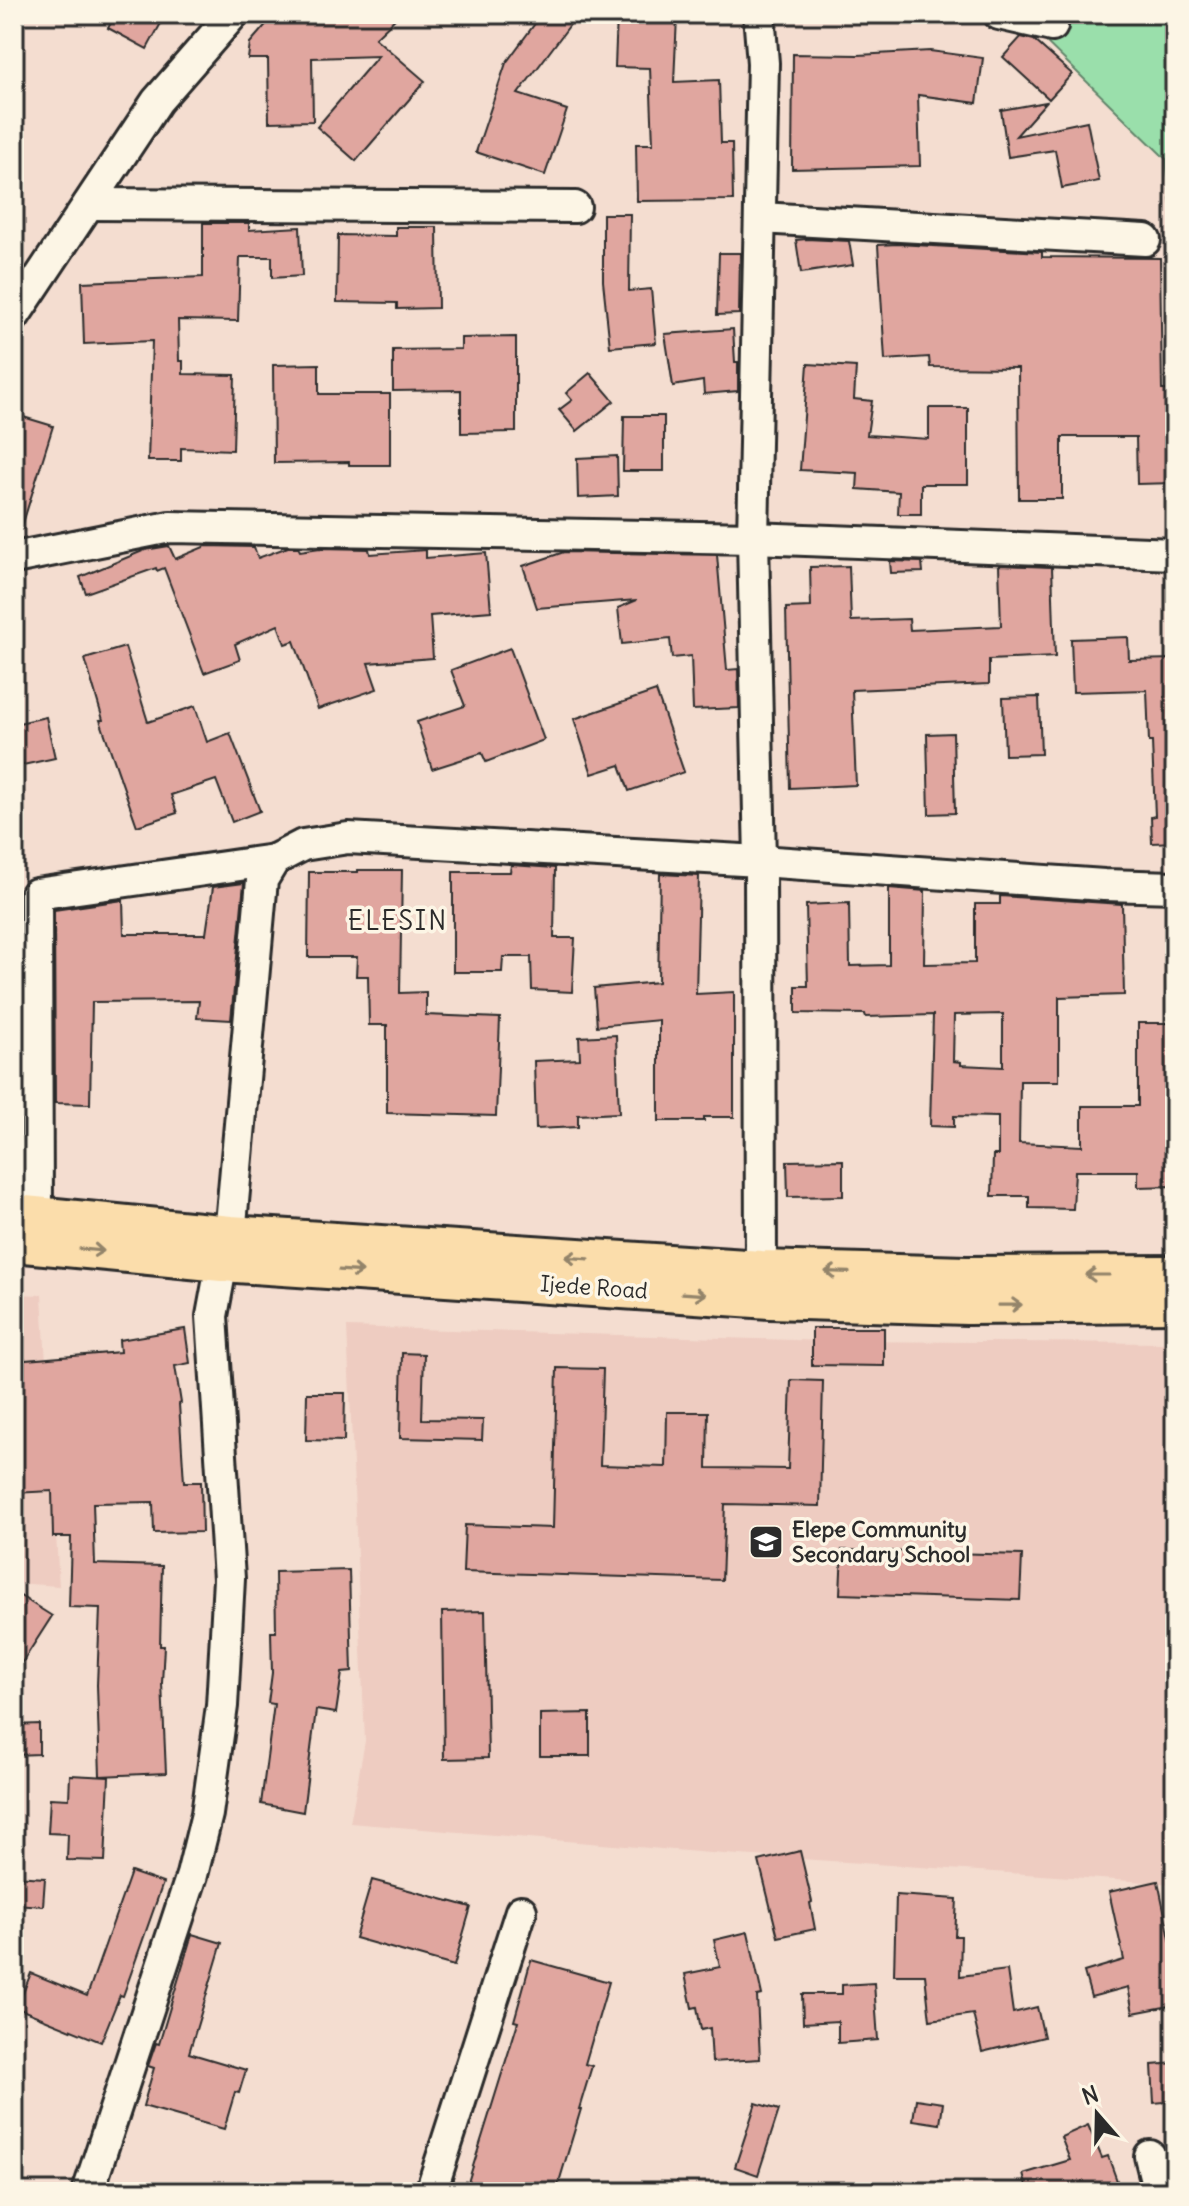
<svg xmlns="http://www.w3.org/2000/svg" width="1189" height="2206" font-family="Delius,sans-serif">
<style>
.built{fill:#eeccc1}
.green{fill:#9adfab;stroke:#62856b;stroke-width:2}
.building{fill:#e0a69f;stroke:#2b2b2b;stroke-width:2;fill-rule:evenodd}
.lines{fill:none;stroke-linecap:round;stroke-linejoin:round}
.minor-casing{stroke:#2b2b2b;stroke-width:36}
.major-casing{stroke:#2b2b2b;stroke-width:44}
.minor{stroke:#fcf5e5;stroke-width:30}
.major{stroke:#fbddab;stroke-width:38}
.oneway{stroke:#93846b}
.labels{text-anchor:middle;stroke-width:7;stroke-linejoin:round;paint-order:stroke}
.street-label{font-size:22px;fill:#2b2b2b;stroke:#fcf5e5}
.poi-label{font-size:22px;font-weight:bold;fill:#2b2b2b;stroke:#fcf5e5;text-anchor:start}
.quarter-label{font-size:26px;letter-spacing:2px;fill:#2b2b2b;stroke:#fcf5e5}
</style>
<rect width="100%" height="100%" fill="#f4ddd0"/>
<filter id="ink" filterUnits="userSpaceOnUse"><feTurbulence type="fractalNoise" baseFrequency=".0125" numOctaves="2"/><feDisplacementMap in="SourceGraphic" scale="16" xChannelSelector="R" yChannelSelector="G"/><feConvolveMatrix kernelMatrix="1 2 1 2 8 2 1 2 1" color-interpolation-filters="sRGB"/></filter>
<g filter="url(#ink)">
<!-- built -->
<g class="built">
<path d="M14,1294L42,1295L59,1586L14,1583Z"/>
<path d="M347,1327L827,1341L1175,1343V1884L710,1853L350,1823L365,1741Z"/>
</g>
<!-- green -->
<path class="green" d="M1030,14H1175V243L1166,159L1039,35Z"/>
<!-- building -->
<g class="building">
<path d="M116,14H166L147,49L108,28Z"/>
<path d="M275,14H400L375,38L425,81L356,161L317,127L378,56L312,58L313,121L269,122L268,59H248L250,43Z"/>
<path d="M542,14H561L572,22L518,94L567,110L545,175L476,152L506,63Z"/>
<path d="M617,14L677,17L674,82L719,80L721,143H732L733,200L637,201L636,144H653L650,68L615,67Z"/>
<path d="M1021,37L1034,40L1072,74L1049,99L1003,57Z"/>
<path d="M930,51L983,58L977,103L918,95L920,166L792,169L793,54L858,55Z"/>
<path d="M1046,102L1016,136L1087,121L1099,181L1062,188L1055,150L1008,157L1001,110Z"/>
<path d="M603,214H630L629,291L651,289L656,343L610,347L603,281Z"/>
<path d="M203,223H249V230L300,227L302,276L272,278V257H240L238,321L178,320L179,361H183V374L235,375L233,450L181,448V461H148L152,341L84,344L82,282L203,277Z"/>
<path d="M396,227H437L438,308L397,309V303L337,302L338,235L396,236Z"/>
<path d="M806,239L849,241L853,265L801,273L796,240Z"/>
<path d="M897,244L1042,252V257L1160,258L1162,390H1175V483L1137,484L1136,437H1062V499H1019L1018,368L930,367L929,357L885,360L878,245Z"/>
<path d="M719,253H740L739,314L717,315Z"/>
<path d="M733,329L735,362H738V391L704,394L703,381L673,386L665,334Z"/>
<path d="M516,337V432L461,433V390L393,391V350L461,349V338Z"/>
<path d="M319,364V394H390V465H349V462L274,463L273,365Z"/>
<path d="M808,364L856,367L854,399L872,401L867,435L929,439V408H968V484H921V514H898L899,492L857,489L858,473L800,470Z"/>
<path d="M590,373L614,401L577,431L559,410L572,400L566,393Z"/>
<path d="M20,416L53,426L18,539L14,538V436Z"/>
<path d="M624,416H664V471H623Z"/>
<path d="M617,456L618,496L578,498L577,458Z"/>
<path d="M169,546L175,559L206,546L254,547L258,558L288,547H298L300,551L320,548L369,549L370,554L426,550V558L486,553L491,611L430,616L433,658L368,663L377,689L318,709L294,641L285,644L278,625L235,644L240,660L204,673L164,568L157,571L156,568L86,593L80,577L145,550Z"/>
<path d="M564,552L717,555L727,670L738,669L739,708L693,710L691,656L672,658L670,639L622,644L618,608L637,600L537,608L523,566Z"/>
<path d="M890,561L922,562L923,572L891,573Z"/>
<path d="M999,565L1052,567L1055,657L989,660V684L852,690L856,785L790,788L786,608L811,607L810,567L849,566L851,621L909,619L910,630L1001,626Z"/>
<path d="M1128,637L1129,660L1175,659V842L1152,843L1151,817L1155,816L1152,742H1149L1147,690L1073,692L1071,639Z"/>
<path d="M125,647L148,722L195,706L207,742L230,733L260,811L232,822L216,780L171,795L177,813L137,826L100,720H103L85,659Z"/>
<path d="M510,648L544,740L486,762L482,753L432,769L417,722L465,706L451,670Z"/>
<path d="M656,691L684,772L629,791L620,765L592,774L574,719Z"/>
<path d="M1039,697L1041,754L1005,755L1003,698Z"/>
<path d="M46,717L55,758L14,767V724Z"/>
<path d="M953,733L955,813L929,814L927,734Z"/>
<path d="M511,865L555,868L554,938H575L572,992L532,990L531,957H503L502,972H453V872H510Z"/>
<path d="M358,870H402L400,993L426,992V1015L500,1018L496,1116L387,1113V1025H369L368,976H356L357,957H308L309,872H358Z"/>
<path d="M660,874L699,876L696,994L734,992V1117H704V1121H659V1020L597,1026L594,988L658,982Z"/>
<path d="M244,883L231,1020L197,1018L199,1001L92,1002L90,1104L55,1103L54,910L123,900L124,934H206L213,887Z"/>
<path d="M889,888L925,891L924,964L975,963V904H1000V896L1122,904L1124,995L1059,997V1081H1020L1019,1143L1082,1146V1106H1138V1023H1175V1186L1138,1187V1171H1075L1073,1209L1029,1208V1196H992L993,1155H998V1117L954,1116V1127L930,1126L933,1015L866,1017L865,1014L796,1013V986H808L806,905L849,903L850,966L889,965ZM1003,1014V1067L961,1065V1062L953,1061L954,1015Z"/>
<rect x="14" y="908" width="4" height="63"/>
<path d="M616,1035L619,1113L578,1115V1127L536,1129L534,1061L580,1059L579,1037Z"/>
<path d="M843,1160V1196L788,1197L787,1161Z"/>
<path d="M812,1328H884V1366L812,1365Z"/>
<path d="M185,1329L190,1363L175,1366L181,1403L179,1404L184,1482H201L202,1532L154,1533L153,1502L93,1503L95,1564L162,1566L160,1646H164L162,1683L166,1773L100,1776L97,1685L100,1608L69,1607L71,1537H53L52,1491L14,1493V1361L120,1352L119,1340Z"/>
<path d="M402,1353L424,1354L422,1419L483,1420L482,1440L400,1438Z"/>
<path d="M557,1368L603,1369L600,1465L666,1467L667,1412H708L707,1468L788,1469L791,1380L823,1381L820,1506L725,1504L722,1580L463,1572L465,1525L553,1528Z"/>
<path d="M307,1393H345L344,1441L306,1440Z"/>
<path d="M842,1550L1022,1555L1020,1600L840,1594Z"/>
<path d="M349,1570L352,1672L342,1673L336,1713L316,1710L303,1812L261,1804L274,1704L268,1703L272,1673L271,1632H276L275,1572Z"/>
<path d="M14,1592L52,1616L14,1675Z"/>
<path d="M485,1611L488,1758L444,1759L442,1612Z"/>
<path d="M590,1713V1756H540V1714Z"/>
<path d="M39,1724V1754L14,1755V1725Z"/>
<path d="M70,1775L109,1777L105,1861L67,1860L68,1834L48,1833L50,1798L69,1799Z"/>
<path d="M800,1851L812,1902L810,1903L815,1929L778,1937L759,1861Z"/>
<path d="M131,1872L163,1883L123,1996L120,1995L101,2042L17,2008L31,1973L87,1996Z"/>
<path d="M14,1876L45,1878L43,1906L14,1904Z"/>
<path d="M372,1880L471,1907L454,1966L355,1938Z"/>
<path d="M1158,1881L1175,1963V2005L1133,2013L1128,1987L1091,1997L1084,1972L1124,1960L1109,1892Z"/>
<path d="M896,1895L957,1899L955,1936H961L960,1976L1007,1970L1013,2013L1037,2007L1044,2037L982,2052L973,2014L930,2020L925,1975H894Z"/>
<path d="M748,1932L762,1995L757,1996L760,2059L712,2062L710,2028L701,2030L697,2007L692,2008L685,1974L720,1967L714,1940Z"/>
<path d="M192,1934L222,1943L189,2053L246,2070L239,2093L235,2092L224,2129L143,2106L154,2068L148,2066L156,2043L159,2044Z"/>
<path d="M531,1960L609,1982L585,2064L592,2066L579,2109H581L556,2192H465L518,2022L514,2021Z"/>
<path d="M874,1983L878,2040L838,2043V2021L803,2023L802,1994H842V1985Z"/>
<path d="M1175,2063V2101L1154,2103L1152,2065Z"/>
<path d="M916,2099L943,2103L940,2124L913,2120Z"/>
<path d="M756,2103L779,2110L758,2175L735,2167Z"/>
<path d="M1088,2125L1102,2158L1108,2156L1121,2192H1028L1023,2174L1070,2160L1061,2137Z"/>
</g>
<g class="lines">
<!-- minor casing -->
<g class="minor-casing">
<g id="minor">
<path d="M759,14L763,63L753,538L760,861L761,1270"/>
<path d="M999,14L1052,26"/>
<path d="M89,204L575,207"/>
<path d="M760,218L1145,240"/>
<path d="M14,316L157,101L233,14"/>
<path d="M14,558L170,527L753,538L1175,554"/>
<path d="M37,1217L36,894L274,860"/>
<path d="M230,1235L262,880L274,860L303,845L348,838L760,861L1104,885L1175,887"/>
<path d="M1150,2156L1159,2192"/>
<path d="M88,2192L192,1875L207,1814L222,1706L229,1579L212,1316L222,1262"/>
<path d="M431,2192L521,1911"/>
</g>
</g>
<!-- major casing -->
<g class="major-casing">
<g id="major">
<path d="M14,1214L230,1235L761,1270L966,1276L1175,1275"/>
<path d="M14,1242L222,1262L770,1299L967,1305L1175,1303"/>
</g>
</g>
<!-- minor -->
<use href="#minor" class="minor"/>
<!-- major -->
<use href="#major" class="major"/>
</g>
<!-- one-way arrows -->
<defs><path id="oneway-shaft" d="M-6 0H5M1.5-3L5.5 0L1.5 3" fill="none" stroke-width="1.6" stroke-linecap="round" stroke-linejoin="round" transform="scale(2)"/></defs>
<g class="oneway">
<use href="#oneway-shaft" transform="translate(92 1250) rotate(5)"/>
<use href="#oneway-shaft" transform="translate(577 1258) rotate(-176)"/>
<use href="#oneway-shaft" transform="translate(351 1271) rotate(4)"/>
<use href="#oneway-shaft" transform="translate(837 1272) rotate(-178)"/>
<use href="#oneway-shaft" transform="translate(1097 1275) rotate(180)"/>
<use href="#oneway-shaft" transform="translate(694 1294) rotate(4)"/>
<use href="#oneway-shaft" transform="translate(1010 1305) rotate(-1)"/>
</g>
</g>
<!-- icons -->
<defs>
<g id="school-square" transform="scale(1.8)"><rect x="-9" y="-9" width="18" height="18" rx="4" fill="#2b2b2b" stroke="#fcf5e5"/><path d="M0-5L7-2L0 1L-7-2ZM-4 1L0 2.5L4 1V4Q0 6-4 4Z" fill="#fff"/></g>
</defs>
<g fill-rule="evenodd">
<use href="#school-square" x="766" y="1542"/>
</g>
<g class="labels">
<!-- street labels -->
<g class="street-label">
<text transform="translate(594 1287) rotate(4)" y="8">Ijede Road</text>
</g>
<!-- poi labels -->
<g class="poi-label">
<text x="792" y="1537">Elepe Community<tspan x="792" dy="25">Secondary School</tspan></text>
</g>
<!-- quarter labels -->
<g class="quarter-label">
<text x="398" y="930">ELESIN</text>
</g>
</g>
<!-- margin -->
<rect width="1189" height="2206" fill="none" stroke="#fcf5e5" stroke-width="48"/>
<rect x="24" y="24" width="1141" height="2158" fill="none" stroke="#2b2b2b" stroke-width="3" filter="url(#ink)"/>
<!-- north arrow -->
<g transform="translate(1097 2114) rotate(340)" stroke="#fcf5e5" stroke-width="6" paint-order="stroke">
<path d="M0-6L14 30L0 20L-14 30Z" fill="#2b2b2b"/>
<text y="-12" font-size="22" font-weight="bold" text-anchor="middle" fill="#2b2b2b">N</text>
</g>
</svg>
